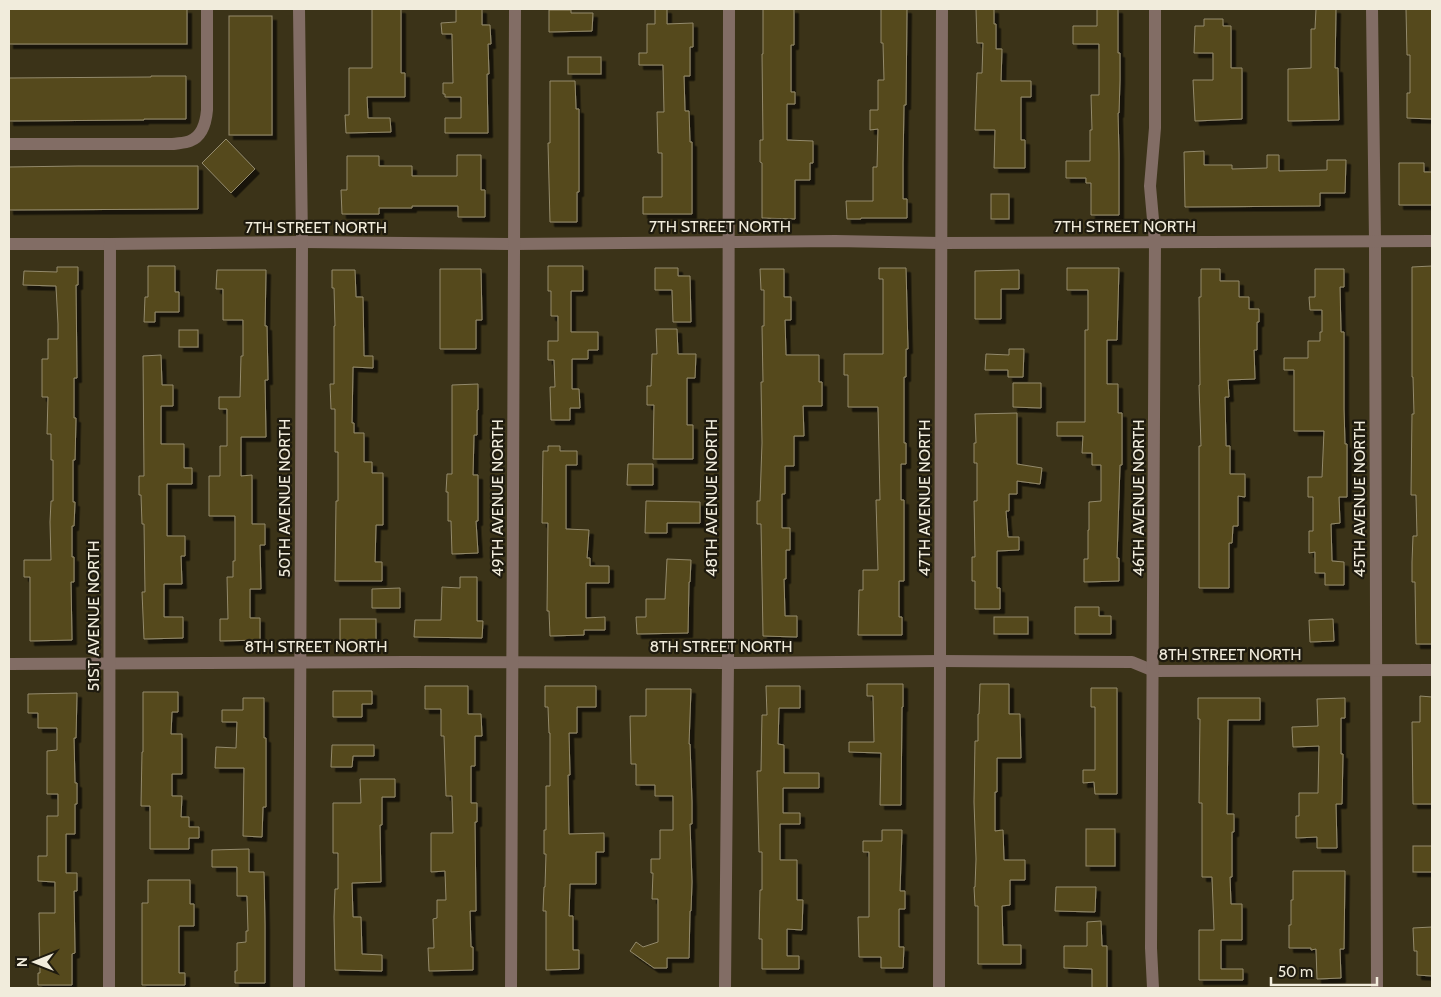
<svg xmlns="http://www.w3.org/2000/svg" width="1441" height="997" font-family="Cabin,sans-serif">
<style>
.building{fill:#55481a;stroke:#938a6c;filter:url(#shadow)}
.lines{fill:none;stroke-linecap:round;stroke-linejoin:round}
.street{stroke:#826d65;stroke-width:12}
.labels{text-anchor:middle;stroke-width:4.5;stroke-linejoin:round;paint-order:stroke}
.street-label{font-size:16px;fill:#f1ecdc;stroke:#1f1b0f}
</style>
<defs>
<filter id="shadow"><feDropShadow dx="4.5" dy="4.5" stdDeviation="0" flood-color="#0009"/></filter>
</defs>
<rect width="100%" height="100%" fill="#3b3318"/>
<!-- building -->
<g class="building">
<rect x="9" y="9" width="178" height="35"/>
<path d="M372,9H401V73H405V97H367L368,118H390L391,132L346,133L345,115H349V68H372Z"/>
<path d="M456,9H482V25H490L491,44H488L489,74H487L488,133H445V118H461V97H445V94H443V83H453L452,34H442L441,23L456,22Z"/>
<path d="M655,9H667V24L693,23V47H690V76H684L685,111H689L690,142H692V214H643V197H662V153H658L657,112H664L663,65H639V53H647V24H655Z"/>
<path d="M763,9H794V45H791V92H795V104H787V140L813,141V163H810V180H795V219L762,218V163L760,162V140H763L762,54H763Z"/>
<path d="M881,9H907L906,105H904L903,163V199H907V218H861V219H847L846,201H873V167H877L878,129L870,130V110H878V80H884L883,43H881Z"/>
<path d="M976,9H994V24H996V49H1002L1001,81H1031V97H1021V140H1025V168H994L995,130H975L977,73H982L983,43H977Z"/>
<path d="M1097,9H1118V53H1120V80L1119,113H1118L1119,154V215H1091V183H1086V178H1066V161H1090V130H1092L1091,95H1099V44H1073V26H1097Z"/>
<path d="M1316,9H1336L1335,68H1338L1339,120L1288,121V69L1311,68V29H1315Z"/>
<path d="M1406,9H1432V119L1407,118V93H1410V55H1407Z"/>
<path d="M549,10H571V13H593L592,31L549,32Z"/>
<rect x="229" y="16" width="43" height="119"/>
<path d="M1204,19H1223V26H1231V68H1242V119L1195,121L1193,80H1213V53H1194L1195,26H1204Z"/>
<rect x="568" y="57" width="33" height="17"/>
<path d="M151,76H186V119H144V120L9,121V78L151,77Z"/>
<path d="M550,81H575L576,109H579V192H577V222H550L548,143H550Z"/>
<path d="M226,139L255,169L231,193L202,163Z"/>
<path d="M1204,151V165H1232V169L1267,168V155H1279V171L1327,170V160H1346L1345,193H1320V206L1185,207L1184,152Z"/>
<path d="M457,155H481V190H485V217H458V206H412V208H379V214H342L341,190H347V156H379V166H412V176H457Z"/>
<path d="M1399,163H1424V172H1432V205H1399Z"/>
<path d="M78,166H198V209L9,210V167Z"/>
<rect x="991" y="194" width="18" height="25"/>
<path d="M148,266H175V292H179V312H155V322H144L145,297H148Z"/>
<path d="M548,266H583V291H571V332H598V350H588V359H572V389H579L580,408H570V420H551L550,387H555L554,360H548V341H558V316H551V291H548Z"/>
<path d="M1432,266V644H1416L1415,582H1412V562L1413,536H1417L1416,495H1411L1412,414H1414L1413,377H1412V267Z"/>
<path d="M57,267H78V285H76L77,378H74V418H76L75,460H73V502H75L74,526H72V557H74V582H71L72,640L30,641V577H24V560H51L50,522L51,501H53V460H51V434H47L48,397H42V359H48V339H58V324L56,286L23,285L24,271L57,272Z"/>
<path d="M655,268H678V276H690L691,322H673L672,290H655Z"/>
<path d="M879,268H906L908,349H906V377H904V443H906V464H901V500H904V581H899V617H902V635H858L859,590H863V570H878L876,500H880L878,407H848V375H844V354H883V279H879Z"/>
<path d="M1067,268H1119L1117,340H1107V384H1118V413H1122V465H1120L1117,558H1119V581L1084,582V559H1088V530H1089V502L1101,501V465H1092V453H1082L1083,436H1057V422H1085V330H1088V290H1067Z"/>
<path d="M440,269H481L482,320H476V349H440Z"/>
<path d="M760,269H784V297H791V320H785L786,355H819V382H822V406H803L804,436H794V466H785V494H782V528H790V550H786V579H784L785,616H797V637L763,636L761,524H757V501H760L762,443L761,382H763L762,326H764V290H761Z"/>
<path d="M1201,269H1220V281H1239V297H1249V309H1259V322H1257V350H1254L1255,379L1228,380L1229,397H1225L1226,446H1230V474H1245V497L1238,496V526H1233L1232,543H1229V588H1199V446H1201L1199,385H1200L1199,297H1201Z"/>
<path d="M1315,269H1344V287H1340L1341,332H1344V409L1345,444H1347V497H1339L1340,523L1331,524L1332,561L1344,562V585H1325V573H1315V552L1309,553V531H1313V497H1308V477H1322L1324,431H1294V370H1284V358H1308V341H1320V332H1322V310H1310L1309,297H1315Z"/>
<path d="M217,270H266L265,326H267L268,380H265L266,437H241V476L252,475V524H265V545H260L261,589H250V618H260V640L220,641V619H228L227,577H233V561H235V516H209V476H220V446H227V409H219V397H240L241,356H243V320H223V289H216Z"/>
<path d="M332,270H355L356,297H363L364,356H373V368L353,367L352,423H354V433H364V462H372V473H383V525H376L375,562H382V581H335L336,501H338V452H335V409H331L330,384H334V326H335L334,288H332Z"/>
<path d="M1019,270V289H1001V319H975V271Z"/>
<path d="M656,329H677L678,354H696L695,378H687V425H693V459H653L654,405H647V386H651L652,354H657Z"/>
<rect x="179" y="330" width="19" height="17"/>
<path d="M1009,349H1024L1023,377H1008V370H985L986,354L1009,355Z"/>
<path d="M161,355L162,385H173V406H161V444H184V468H192V484H167V536H185V556H181L182,584H164V617H183V638L144,639L142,592H145L144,524H142L141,495H139V476H144L143,356Z"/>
<path d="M1013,383H1041V408L1013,407Z"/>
<path d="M478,384V410H477V435H474L473,475H478V521H476L478,553L452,554L451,521H448V492H446L447,474H452V385Z"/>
<path d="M1017,413V464L1042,468L1040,484L1017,481V494H1009V511H1006L1008,537H1019V550L997,551V588H1000V609H975V581H972V557H975L974,501H977V463H974V443H976L975,414Z"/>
<path d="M548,446H560V451H577V465H566V529L589,530L587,558H590V566H609V583H586V618L605,617V630H584V635L550,636L549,611H547L548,523H542L543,451H548Z"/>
<path d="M628,464H653V485H627Z"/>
<path d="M646,501L700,502V523H667V533H645Z"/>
<path d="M667,559L691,560L690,582H689L688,633L637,634L636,617H646V599H665Z"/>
<path d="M460,577H477V621H483L482,638L414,637L415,620H441L442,587L460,588Z"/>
<path d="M400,588V608H372V589Z"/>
<path d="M1075,607H1099V616H1111V634H1075Z"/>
<rect x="994" y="617" width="34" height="17"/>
<rect x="340" y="619" width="36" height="22"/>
<path d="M1333,619L1334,641L1310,642L1309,620Z"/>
<path d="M867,684H903V707H902L901,805H880L881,753L849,752V742H874L873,696H867Z"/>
<path d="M980,684H1009V714H1020L1021,758H997V792H995V831L1003,830L1004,860H1025V880H1010V905L1002,906L1003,945H1021V964H978V906H975L974,887H975L976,859L974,802L975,741H978V714H979Z"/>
<path d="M425,686H468V714H481L482,736H475V766H471V803H477V822H475L476,911H470L471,947H473V970L429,971L428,948H434L433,919L437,918V900H446L445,871L431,872V833H453L452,796H446L444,736H441V709H425Z"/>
<path d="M545,686H596V707H577V733H569L570,775H568L569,834L604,833V852H596V884H570L569,916H573V950H579V969L546,970V911H543L544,887H545L546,854H544V830H546V786H550V733H549L548,707H545Z"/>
<path d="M766,686H800V708H779L778,744L784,745V773H819V788H783V813H800V824H780V860H797V900H803L802,930L787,929V956H799V969H762V939H759L760,890H762V852H759L757,771H761L762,715H767Z"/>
<path d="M1091,688H1117V794H1095L1094,782L1083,783V770H1095V707H1091Z"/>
<path d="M646,689H691L689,744H690L692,802V824H690L692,882L691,911H690L689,958H667V968H654L630,951L636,942L643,947L658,942V899H652L653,873H651V859H660V830H673V796H655V785H636V764H631L630,716H646Z"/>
<path d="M333,691H372V704H362V717H333Z"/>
<path d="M143,692H178V712H172L171,734H182V774H172V796H182L181,817H189V827H199V838H189V849H150V806H141L142,752H143Z"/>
<path d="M77,693L76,738H74L75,783H77V804H75V834H66V873H77V891H74L75,953L72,954V985H38V973H40L39,913H55V882L38,881V856H47V816H58V794H47V751L57,750V728H38V713H28V694Z"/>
<path d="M1420,696L1432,697V804H1413L1412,722H1420Z"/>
<path d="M243,698H264V738H266V807H263L262,837L243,836L244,768H215L216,747L236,748L237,722H222V710H243Z"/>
<path d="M1198,698H1260V720H1228L1227,814H1234V832H1232V877H1230L1231,904H1242V940H1221V969H1243V980H1199V930H1214L1212,877H1202V803H1199L1200,719H1198Z"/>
<path d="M1345,698V718H1341V754H1343L1342,804H1336L1337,848H1317V837L1296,838V816H1299V793H1318L1319,746L1293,747L1292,727L1318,726L1317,699Z"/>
<path d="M332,745H374V756H353L352,767H331Z"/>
<path d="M360,779H395V797H382V825H380L381,882L352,883L353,917H361L362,954L382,955V971L335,970L334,917L335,889H338V853H333V803H361Z"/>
<rect x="1086" y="829" width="29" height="37"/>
<path d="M882,830H902L900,891H905V909H899V947H904L903,968H881V957H859L858,917H869V852H863V841H882Z"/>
<rect x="1413" y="846" width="19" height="26"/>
<path d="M249,849V872H264L265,925V983H235V971H237V943L246,942V931H248L247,896H237V867H212V850Z"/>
<path d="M1293,871H1345L1344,949H1340L1341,978L1317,979L1316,949L1311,950V948H1289V925H1291V900H1293Z"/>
<path d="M148,880H190V904H194V926H179V973H185V985H142V903H148Z"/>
<path d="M1056,887H1096L1095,912L1055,911Z"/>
<path d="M1101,921L1102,946H1107V988H1092V969L1064,968V946H1087V922Z"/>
<path d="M1432,927V976L1417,975V951H1414L1413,928Z"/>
</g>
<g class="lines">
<!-- street -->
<g class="street">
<path d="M1372,9L1375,241L1377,988"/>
<path d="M9,144H173C178,143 185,143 190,141C203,136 206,122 207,110V9"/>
<path d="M9,244H110L302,242L514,244L835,241L941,243L1432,241"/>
<path d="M9,664L406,662L728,663L940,661L1132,662L1154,671L1432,670"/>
<path d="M109,988L110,244"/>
<path d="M299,988L302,242L299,9"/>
<path d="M511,988L515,9"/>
<path d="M725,988L728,663L729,9"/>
<path d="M939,988L942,9"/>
<path d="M1153,988L1151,948L1155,242L1150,186L1155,128V9"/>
</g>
</g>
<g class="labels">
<!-- street labels -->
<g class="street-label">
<text x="720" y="232">7TH STREET NORTH</text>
<text x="1125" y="232">7TH STREET NORTH</text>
<text x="316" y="233">7TH STREET NORTH</text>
<text transform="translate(284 498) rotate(-90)" y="6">50TH AVENUE NORTH</text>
<text transform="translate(497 498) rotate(-90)" y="6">49TH AVENUE NORTH</text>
<text transform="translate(711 498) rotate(-90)" y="6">48TH AVENUE NORTH</text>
<text transform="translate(924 498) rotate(-90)" y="6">47TH AVENUE NORTH</text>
<text transform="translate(1138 498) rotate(-90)" y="6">46TH AVENUE NORTH</text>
<text transform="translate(1359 499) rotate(-90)" y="6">45TH AVENUE NORTH</text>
<text transform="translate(93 616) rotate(-90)" y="6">51ST AVENUE NORTH</text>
<text x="316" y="652">8TH STREET NORTH</text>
<text x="721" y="652">8TH STREET NORTH</text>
<text x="1230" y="660">8TH STREET NORTH</text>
</g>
</g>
<!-- border -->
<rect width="1441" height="997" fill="none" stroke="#f1ecdc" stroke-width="20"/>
<!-- north arrow -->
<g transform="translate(35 962) rotate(270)" stroke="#1f1b0f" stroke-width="4" paint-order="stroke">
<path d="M0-4L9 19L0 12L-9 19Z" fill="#f1ecdc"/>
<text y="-8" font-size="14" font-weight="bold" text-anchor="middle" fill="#f1ecdc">N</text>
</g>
<!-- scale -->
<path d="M1271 977v8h106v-8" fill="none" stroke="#f1ecdc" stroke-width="2.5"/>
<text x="1278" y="977" font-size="15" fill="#f1ecdc" stroke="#1f1b0f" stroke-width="4" paint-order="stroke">50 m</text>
</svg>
